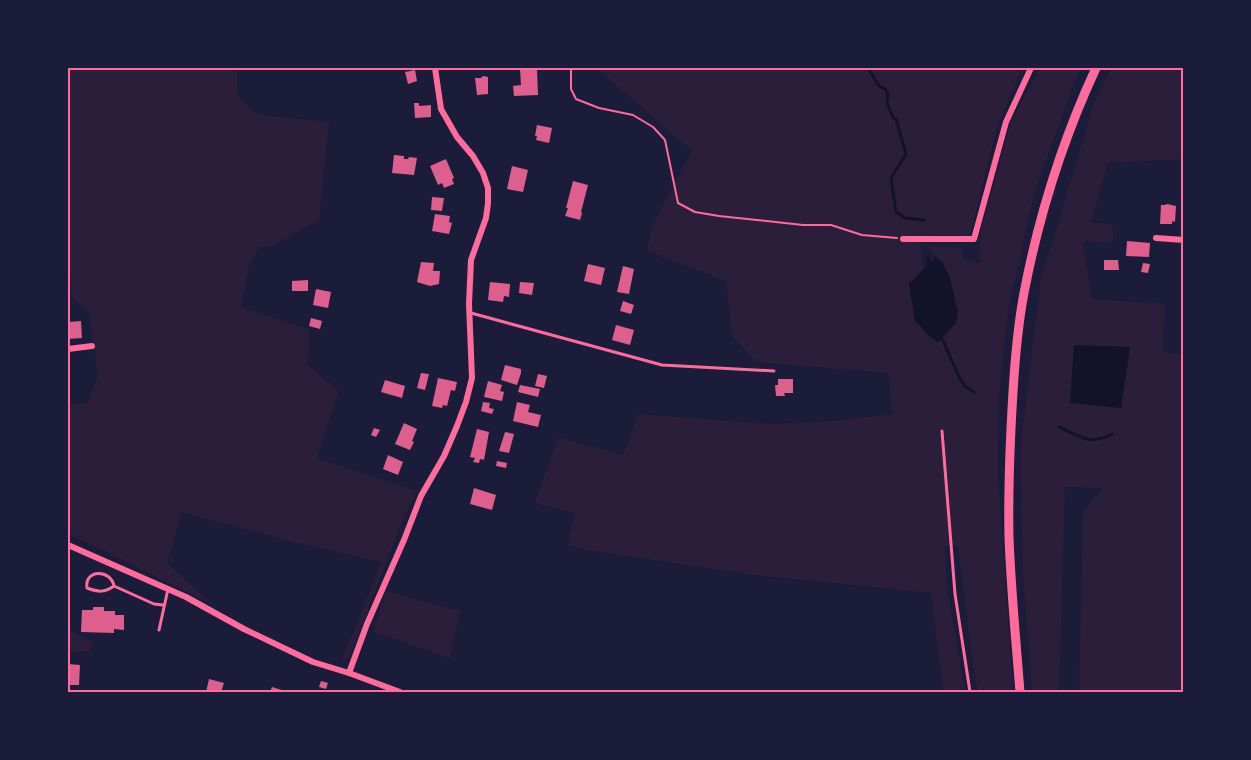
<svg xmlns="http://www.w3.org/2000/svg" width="1251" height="760" font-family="Montserrat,sans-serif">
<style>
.green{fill:#2a1e3b}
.water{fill:#12122b}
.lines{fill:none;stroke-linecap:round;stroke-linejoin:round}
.stream{stroke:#12122b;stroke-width:3}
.building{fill:#dd5f8e}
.path{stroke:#ff6b9d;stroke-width:2}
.service{stroke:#ff6b9d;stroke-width:3}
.minor{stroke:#ff6b9d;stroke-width:6}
.secondary{stroke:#ff6b9d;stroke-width:9}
.neatline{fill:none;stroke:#ff6b9d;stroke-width:2}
</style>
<rect width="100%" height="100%" fill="#1b1b3a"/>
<!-- green -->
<g class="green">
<path d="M68,68H237V93L250,110L262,115L329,122L319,220L274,245L258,248L249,266L241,307L309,329L308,365L339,391L317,458L417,491L402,522L351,653L342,661L381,562L294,542L184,513L183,508L167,563L213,605L68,533V404L87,403L98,376L89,312L72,298L69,260L68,259Z"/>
<path d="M596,68H1022L996,131L970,235L919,236L923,270L909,284L958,313L950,278L942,262L927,246L962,248L963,259L980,263V235L1011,122L1040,68H1082L1074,83L1034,194L1008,312L999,395L998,471L1013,692H978L973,665L958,545L945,546L946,580L965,692H943L931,593L754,575L585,550L568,545L575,513L535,503L558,437L623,455L638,414L772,424L831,421L892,414L889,373L757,362L732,336L726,281L647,251L651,228L692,151Z"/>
<path d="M1111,68H1165L1168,69L1172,68H1180L1184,71L1183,159L1108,163L1091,222L1109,224L1113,227V240L1108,243L1085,241L1083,246L1092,299L1165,304L1163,352L1183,354V692H1079L1083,513L1102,488L1065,487L1059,692H1032L1023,571L1020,452L1041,276L1054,237L1094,103Z"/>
<path d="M386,591L460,611L450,658L373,632Z"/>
<path d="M68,630L93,642L90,651L68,653Z"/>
</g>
<!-- water -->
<g class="water">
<path d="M935,258L942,262L950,278L958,313L956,323L938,342L930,337L915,321L909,284Z"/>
<path d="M1074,345L1130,347L1121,408L1070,403Z"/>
</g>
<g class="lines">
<!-- stream -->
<g class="stream">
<path d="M868,68L879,86L885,89L888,94L887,103L893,118L896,119L906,154L891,178L896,212L905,218L924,220"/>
<path d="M928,258L929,267"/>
<path d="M941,336L960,379L966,387L974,392"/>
<path d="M1059,427C1079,436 1090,446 1112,434"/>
</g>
</g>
<!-- building -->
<g class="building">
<path d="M537,68L538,95L514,96L513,86L521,85L520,69Z"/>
<path d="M415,70L417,81L408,84L405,72Z"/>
<path d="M483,76L488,77V94L477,95L475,78H481Z"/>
<path d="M414,103H419V106L431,105V117L415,118Z"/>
<path d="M537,125L552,128L549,143L536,140L537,136H535Z"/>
<path d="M394,155L404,156V159H408L409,157L417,158L414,175L392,173Z"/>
<path d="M446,159L454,178L452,179L454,184L444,188L442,183L438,185L430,166Z"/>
<path d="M512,166L528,170L523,192L507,189Z"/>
<path d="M573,181L588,185L581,212L582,213L580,220L565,216L568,208H566Z"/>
<path d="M432,197L444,198L442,211L431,210Z"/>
<path d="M1167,204L1176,206L1175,222L1172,221V224H1160L1161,205H1165Z"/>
<path d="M435,214L450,216L449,222L452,223L449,234L432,231Z"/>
<path d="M1127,241L1150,243L1149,257L1126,256Z"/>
<path d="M1104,260H1118L1119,270H1104Z"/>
<path d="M421,262L434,263L433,271H440L439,284L430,286L417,282Z"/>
<path d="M1143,263L1150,264L1148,273L1141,272Z"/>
<path d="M588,264L605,268L601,285L584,281Z"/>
<path d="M623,266L634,269L629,294L617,292Z"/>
<path d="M308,280V291H292V281Z"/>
<path d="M490,282L510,284L509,297L504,296L503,302L488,300Z"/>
<path d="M520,282L534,283L532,295L519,293Z"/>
<path d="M316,289L331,292L328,308L313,305Z"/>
<path d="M623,301L634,305L631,314L620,311Z"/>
<path d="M311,318L322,321L320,329L309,326Z"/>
<path d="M81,321L82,338L68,339V322Z"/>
<path d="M616,325L634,330L630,345L612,340Z"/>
<path d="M505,365L521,369V373L517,385L501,380Z"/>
<path d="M421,373L429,374L425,390L417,388Z"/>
<path d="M538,374L547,376L544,388L535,386Z"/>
<path d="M438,378L457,382L455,391L451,390L447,406L443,405L442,408L432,406Z"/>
<path d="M778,379H793V393H784L785,396H776L775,385H778Z"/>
<path d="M385,380L405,386L402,398L381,392Z"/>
<path d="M488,381L502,385L500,391L504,392L502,401L484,397Z"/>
<path d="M520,385L540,389L538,397L518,392Z"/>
<path d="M483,402L490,403L489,408L494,409L492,414L481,411Z"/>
<path d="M517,402L530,405L528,412L541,415L538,427L513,421Z"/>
<path d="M404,423L417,429L412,441L414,442L410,450L395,444Z"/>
<path d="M374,428L380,430L376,437L371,435Z"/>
<path d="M477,429L489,432L484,460L480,459L479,463L473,462L475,458L470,457Z"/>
<path d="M505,432L514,434L509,453L499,451Z"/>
<path d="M388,455L403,462L398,475L383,469Z"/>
<path d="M497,461L507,463L506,468L496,466Z"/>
<path d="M474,488L496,495L492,510L470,504Z"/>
<path d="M93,607H104V611H115V615H124V630L114,629V633L81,632L82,610H93Z"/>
<path d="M68,664L80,665L79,685H68Z"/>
<path d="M209,679L224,683L221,692H206Z"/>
<path d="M321,681L328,683L326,689L319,687Z"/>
<path d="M272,687L285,691L284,692H270Z"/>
</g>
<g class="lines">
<!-- path -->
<path class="path" d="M571,68V89L576,99L599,108L633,115L653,127L665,140L678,203L695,212L719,216L803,225H831L862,235L897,238"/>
<!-- service -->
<g class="service">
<path d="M471,313L662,365L774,371"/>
<path d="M942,431L955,594L970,692"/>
<path d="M114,586C111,569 84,569 87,588C98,592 104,593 114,586L154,604L163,605"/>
<path d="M159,630L168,589"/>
</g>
<!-- minor -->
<g class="minor">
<path d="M1156,238L1184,240"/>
<path d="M903,239H974L1006,122L1031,68"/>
<path d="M68,349L92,346"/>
<path d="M68,545L186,597L244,629L313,662L349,673L400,692"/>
<path d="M349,673L367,624L404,540L421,496L444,456L457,426L466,402L472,378L469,304L471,260L486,218L488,203V188L483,173L473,156L457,137L441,109L435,68"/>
</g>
<!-- secondary -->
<path class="secondary" d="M1020,692C1016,641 1011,590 1009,538C1008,489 1010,441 1013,392C1015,359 1018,325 1024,293C1039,215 1063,139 1096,68"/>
</g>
<!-- border -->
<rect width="1251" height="760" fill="none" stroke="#1b1b3a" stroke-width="138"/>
<rect x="69" y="69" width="1113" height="622" class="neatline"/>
</svg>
